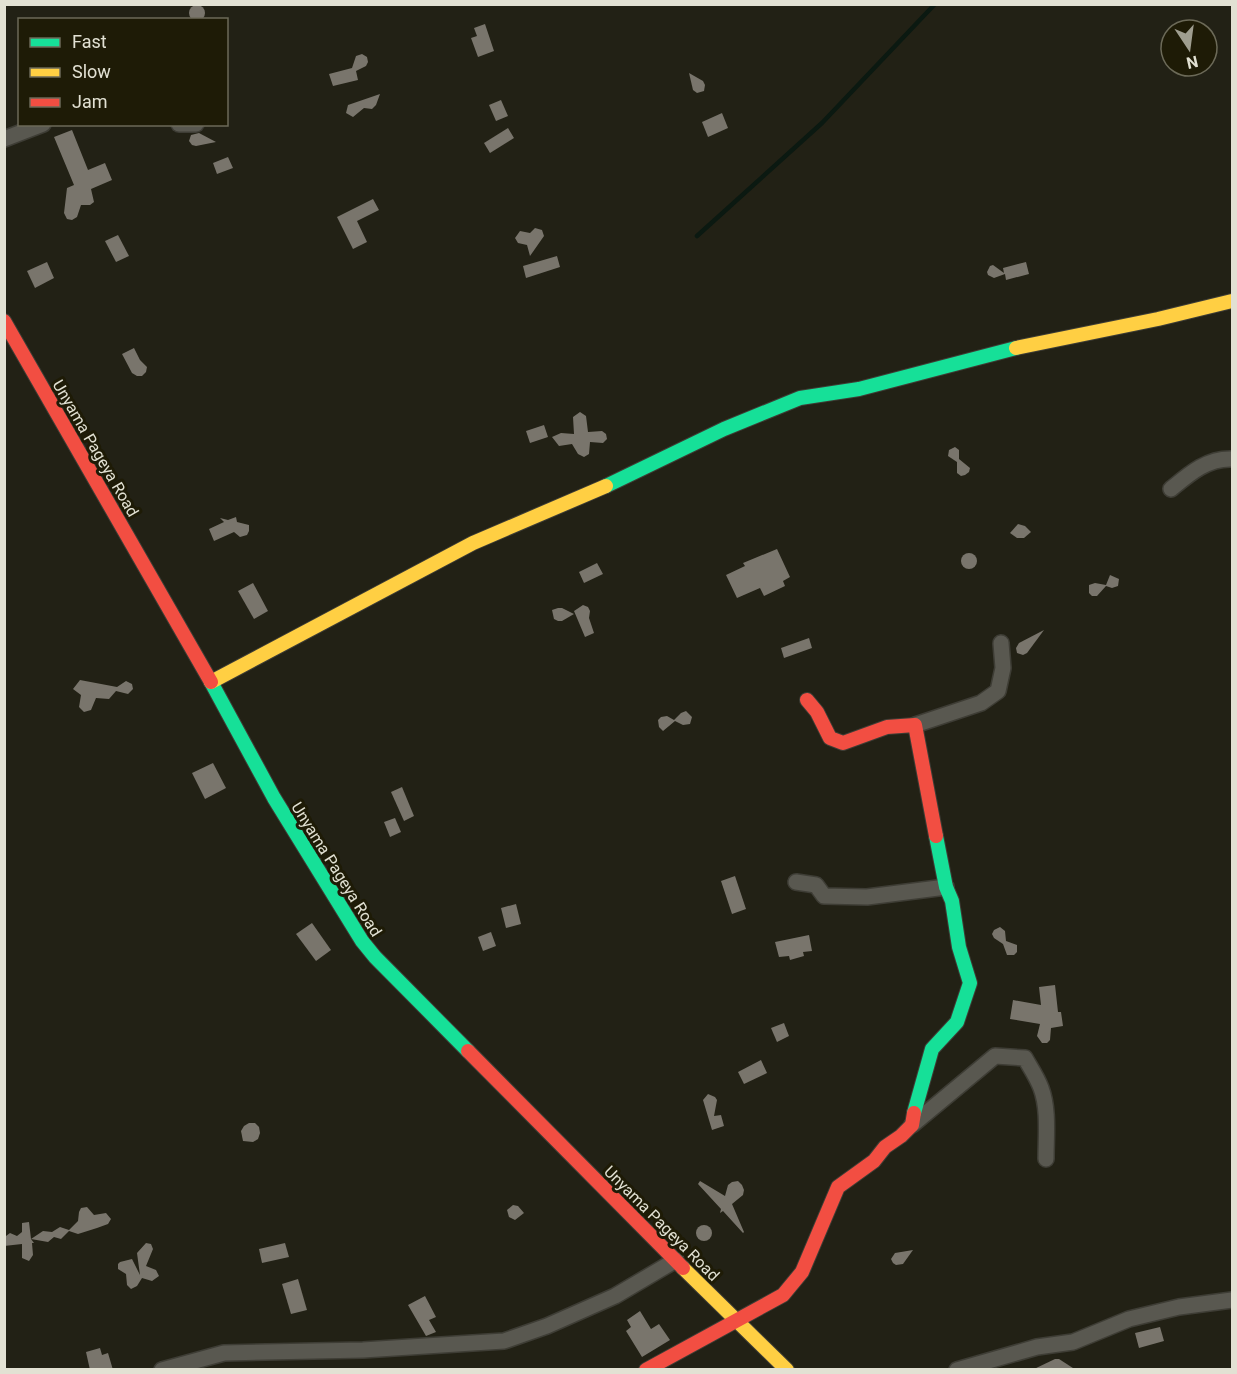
<svg xmlns="http://www.w3.org/2000/svg" width="1237" height="1374" font-family="Roboto,sans-serif">
<style>
.lines{fill:none;stroke-linecap:round;stroke-linejoin:round}
.stream{stroke:#0b1911;stroke-width:4.5}
.building{fill:#79756c}
.street-casing{stroke:#3e3d35;stroke-width:18}
.fast-casing{stroke:#3e3d35;stroke-width:16}
.slow-casing{stroke:#3e3d35;stroke-width:16}
.jam-casing{stroke:#3e3d35;stroke-width:16}
.street{stroke:#595850;stroke-width:15}
.fast{stroke:#16e098;stroke-width:14}
.slow{stroke:#ffcf43;stroke-width:14}
.jam{stroke:#f24e42;stroke-width:14}
.labels{text-anchor:middle;stroke-width:6;stroke-linejoin:round;paint-order:stroke}
.street-label{font-size:16px;fill:#e2e1d3;stroke:#1e1b06}
</style>
<rect width="100%" height="100%" fill="#222115"/>
<g class="lines">
<!-- stream -->
<path class="stream" d="M697,236L822,123L935,4"/>
</g>
<!-- building -->
<g class="building">
<circle cx="197" cy="13" r="8"/>
<path d="M485,24L494,51L478,57L471,38L477,36L474,28Z"/>
<path d="M362,54L367,57L368,62L366,66L356,71L358,80L333,86L329,74L352,68L356,56Z"/>
<path d="M689,73L703,81L705,85L704,91L697,93L693,90Z"/>
<path d="M380,94L376,105L372,109L364,108L353,117L346,113L348,105Z"/>
<path d="M501,100L508,116L496,121L489,105Z"/>
<path d="M722,113L728,128L708,137L702,122Z"/>
<path d="M508,128L514,138L490,153L484,143Z"/>
<path d="M72,130L88,170L105,163L112,180L91,189L94,202L90,205H81L77,217L72,220L67,219L64,213L67,188L74,185L54,137Z"/>
<path d="M199,133L216,142L196,146L192,145L189,141L191,135Z"/>
<path d="M228,157L233,168L217,174L213,163Z"/>
<path d="M373,199L379,210L357,221L367,242L353,249L337,217Z"/>
<path d="M535,228L542,230L544,236L530,256L527,245L518,243L515,238L520,231L530,233Z"/>
<path d="M118,235L129,256L116,262L105,241Z"/>
<path d="M557,256L560,267L526,278L523,266Z"/>
<path d="M47,262L54,278L35,288L27,271Z"/>
<path d="M1026,262L1029,274L1006,280L1005,274L994,278L988,275L987,272L990,266L993,265L1004,273L1003,268Z"/>
<path d="M134,348L140,360L147,367L146,372L142,376H137L132,373L122,354Z"/>
<path d="M580,412L586,416L588,432L602,431L606,434L607,439L603,443L590,442L589,454L584,457L578,454L572,444L559,446L552,437L561,433L574,434L573,417Z"/>
<path d="M544,425L548,437L530,443L526,431Z"/>
<path d="M955,447L959,450V459L970,468L969,472L965,475L961,476L957,473V462L948,456L949,450Z"/>
<path d="M236,517L237,522L249,525V531L247,535L240,537L234,532L214,541L209,529L224,522L220,518L228,520Z"/>
<path d="M1018,524L1025,526L1031,532L1024,538H1017L1010,533Z"/>
<path d="M777,549L790,577L783,581L785,586L764,596L760,588L737,598L726,575L745,566L743,563Z"/>
<circle cx="969" cy="561" r="8"/>
<path d="M597,563L603,574L584,583L579,572Z"/>
<path d="M1110,575L1119,579L1118,586L1112,588L1106,586L1097,596H1092L1089,593V585L1095,583L1106,585Z"/>
<path d="M253,583L268,611L254,619L238,591Z"/>
<path d="M583,605L588,607L590,611L589,618L594,633L585,637L574,611Z"/>
<path d="M558,608H562L574,614L562,621H558L554,619L552,610Z"/>
<path d="M1044,630L1027,653L1023,655L1017,653L1016,648L1019,643Z"/>
<path d="M809,638L812,648L784,658L781,648Z"/>
<path d="M80,680L117,687L126,681L132,684L133,689L128,694L116,691L109,699L96,698L91,710L84,712L79,707L81,695L73,689Z"/>
<path d="M686,711L692,717L690,724L683,725L675,721L663,731L659,727L658,720L661,717L667,716L674,720L681,713Z"/>
<path d="M213,763L226,788L205,799L192,773Z"/>
<path d="M402,787L414,816L404,821L391,792Z"/>
<path d="M395,818L401,832L390,837L384,822Z"/>
<path d="M735,876L746,909L732,914L721,881Z"/>
<path d="M516,904L521,924L506,928L501,908Z"/>
<path d="M312,923L331,950L316,961L296,934Z"/>
<path d="M1000,927L1005,931L1006,941L1017,945V952L1014,955H1007L1003,944L994,938L992,934L994,930Z"/>
<path d="M491,932L496,946L483,951L478,937Z"/>
<path d="M809,935L812,951L803,952L804,956L790,960L789,956L779,957L775,942Z"/>
<path d="M1055,985L1058,1012H1061L1063,1026L1051,1028L1050,1040L1047,1043H1042L1037,1036L1040,1024L1010,1019L1013,1000L1041,1005L1039,987Z"/>
<path d="M784,1023L789,1036L777,1042L771,1028Z"/>
<path d="M761,1060L767,1073L744,1084L738,1072Z"/>
<path d="M708,1094L715,1097L717,1100L714,1116L721,1115L724,1126L712,1130L703,1100Z"/>
<path d="M249,1123H255L259,1127L260,1133L258,1139L253,1142L243,1141L241,1131L244,1126Z"/>
<path d="M700,1181L725,1196L728,1185L732,1182L738,1181L742,1185L744,1190L743,1195L732,1204L744,1232L743,1233L723,1211L720,1213L721,1209L698,1184Z"/>
<path d="M513,1205L518,1206L524,1213L515,1220L509,1217L507,1210Z"/>
<path d="M87,1207L94,1215L106,1213L111,1219L108,1224L97,1228L78,1234L69,1231L61,1239L54,1237L48,1242L31,1239L34,1243H32L33,1255L29,1261L22,1258V1244L4,1246L6,1236L10,1233L17,1236L22,1232V1223L29,1222L31,1239L43,1231L52,1232L60,1227L69,1230L78,1221L79,1212L81,1208Z"/>
<circle cx="704" cy="1233" r="8"/>
<path d="M146,1243L151,1244L153,1249L146,1266L156,1270L159,1276L152,1281L142,1278L137,1286L131,1289L127,1285L126,1274L118,1269V1264L120,1262L132,1259L140,1275L137,1253Z"/>
<path d="M285,1243L289,1257L262,1263L259,1249Z"/>
<path d="M913,1250L903,1264L896,1265L893,1263L891,1259L895,1253Z"/>
<path d="M298,1279L307,1310L291,1314L282,1284Z"/>
<path d="M425,1296L436,1317L429,1320L436,1332L426,1336L408,1305Z"/>
<path d="M640,1311L651,1329L659,1324L670,1340L642,1357L626,1331L631,1327L627,1320Z"/>
<path d="M1160,1327L1164,1341L1139,1348L1135,1333Z"/>
<path d="M100,1348L102,1355L108,1353L113,1370H90L86,1352Z"/>
<path d="M1055,1359H1059L1076,1370H1032Z"/>
</g>
<g class="lines">
<!-- street casing -->
<g class="street-casing">
<g id="street">
<path d="M179,124H196"/>
<path d="M4,139L43,124"/>
<path d="M1171,489C1189,474 1207,458 1232,459"/>
<path d="M915,725L981,703L998,691L1003,668L1001,643"/>
<path d="M796,882L816,885L824,896L867,897L946,887"/>
<path d="M912,1125L995,1056L1025,1058C1030,1067 1037,1077 1041,1088C1049,1109 1046,1136 1046,1159"/>
<path d="M162,1370L224,1353L363,1350L504,1341L547,1326L615,1296L676,1260"/>
<path d="M957,1370L1037,1347L1073,1342L1129,1319L1179,1307L1232,1300"/>
</g>
</g>
<!-- fast casing -->
<g class="fast-casing">
<g id="fast">
<path d="M606,486L724,429L800,398L859,389L1016,348"/>
<path d="M211,682L274,798L362,941L375,957L468,1051"/>
<path d="M914,1113L932,1049L957,1022L970,983L959,947L952,901L946,887L936,836"/>
</g>
</g>
<!-- slow casing -->
<g class="slow-casing">
<g id="slow">
<path d="M1016,348L1158,319L1232,301"/>
<path d="M211,682L473,543L606,486"/>
<path d="M683,1268L787,1370"/>
</g>
</g>
<!-- jam casing -->
<g class="jam-casing">
<g id="jam">
<path d="M4,321L211,682"/>
<path d="M807,700L817,712L830,738L843,743L887,727L915,725L936,836"/>
<path d="M468,1051L683,1268"/>
<path d="M646,1370L783,1295L802,1272L838,1187L874,1161L885,1147L901,1136L912,1125L914,1113"/>
</g>
</g>
<!-- street -->
<use href="#street" class="street"/>
<!-- fast -->
<use href="#fast" class="fast"/>
<!-- slow -->
<use href="#slow" class="slow"/>
<!-- jam -->
<use href="#jam" class="jam"/>
</g>
<g class="labels">
<!-- street labels -->
<g class="street-label">
<text transform="translate(96 448) rotate(60)" y="6">Unyama Pageya Road</text>
<text transform="translate(337 869) rotate(58)" y="6">Unyama Pageya Road</text>
<text transform="translate(662 1223) rotate(45)" y="6">Unyama Pageya Road</text>
</g>
</g>
<!-- border -->
<rect width="1237" height="1374" fill="none" stroke="#e2e1d3" stroke-width="12"/>
<!-- legend -->
<rect x="18" y="18" width="210" height="108" fill="#1e1b06" stroke="#6c6a58" stroke-width="1.5"/>
<rect x="30" y="38" width="30" height="9" fill="#16e098" stroke="#6c6a58" stroke-width="1.5"/>
<text x="72" y="48" font-size="18" fill="#e2e1d3">Fast</text>
<rect x="30" y="68" width="30" height="9" fill="#ffcf43" stroke="#6c6a58" stroke-width="1.5"/>
<text x="72" y="78" font-size="18" fill="#e2e1d3">Slow</text>
<rect x="30" y="98" width="30" height="9" fill="#f24e42" stroke="#6c6a58" stroke-width="1.5"/>
<text x="72" y="108" font-size="18" fill="#e2e1d3">Jam</text>
<!-- north arrow -->
<g transform="translate(1189 48) rotate(167)"><circle r="28" fill="#1e1b06" stroke="#6c6a58" stroke-width="1.5"/>
<path d="M0-4.5L10 22L0 15L-10 22Z" fill="#9f9e90"/>
<text y="-9" font-size="16" font-weight="bold" text-anchor="middle" fill="#e2e1d3">N</text>
</g>
</svg>
